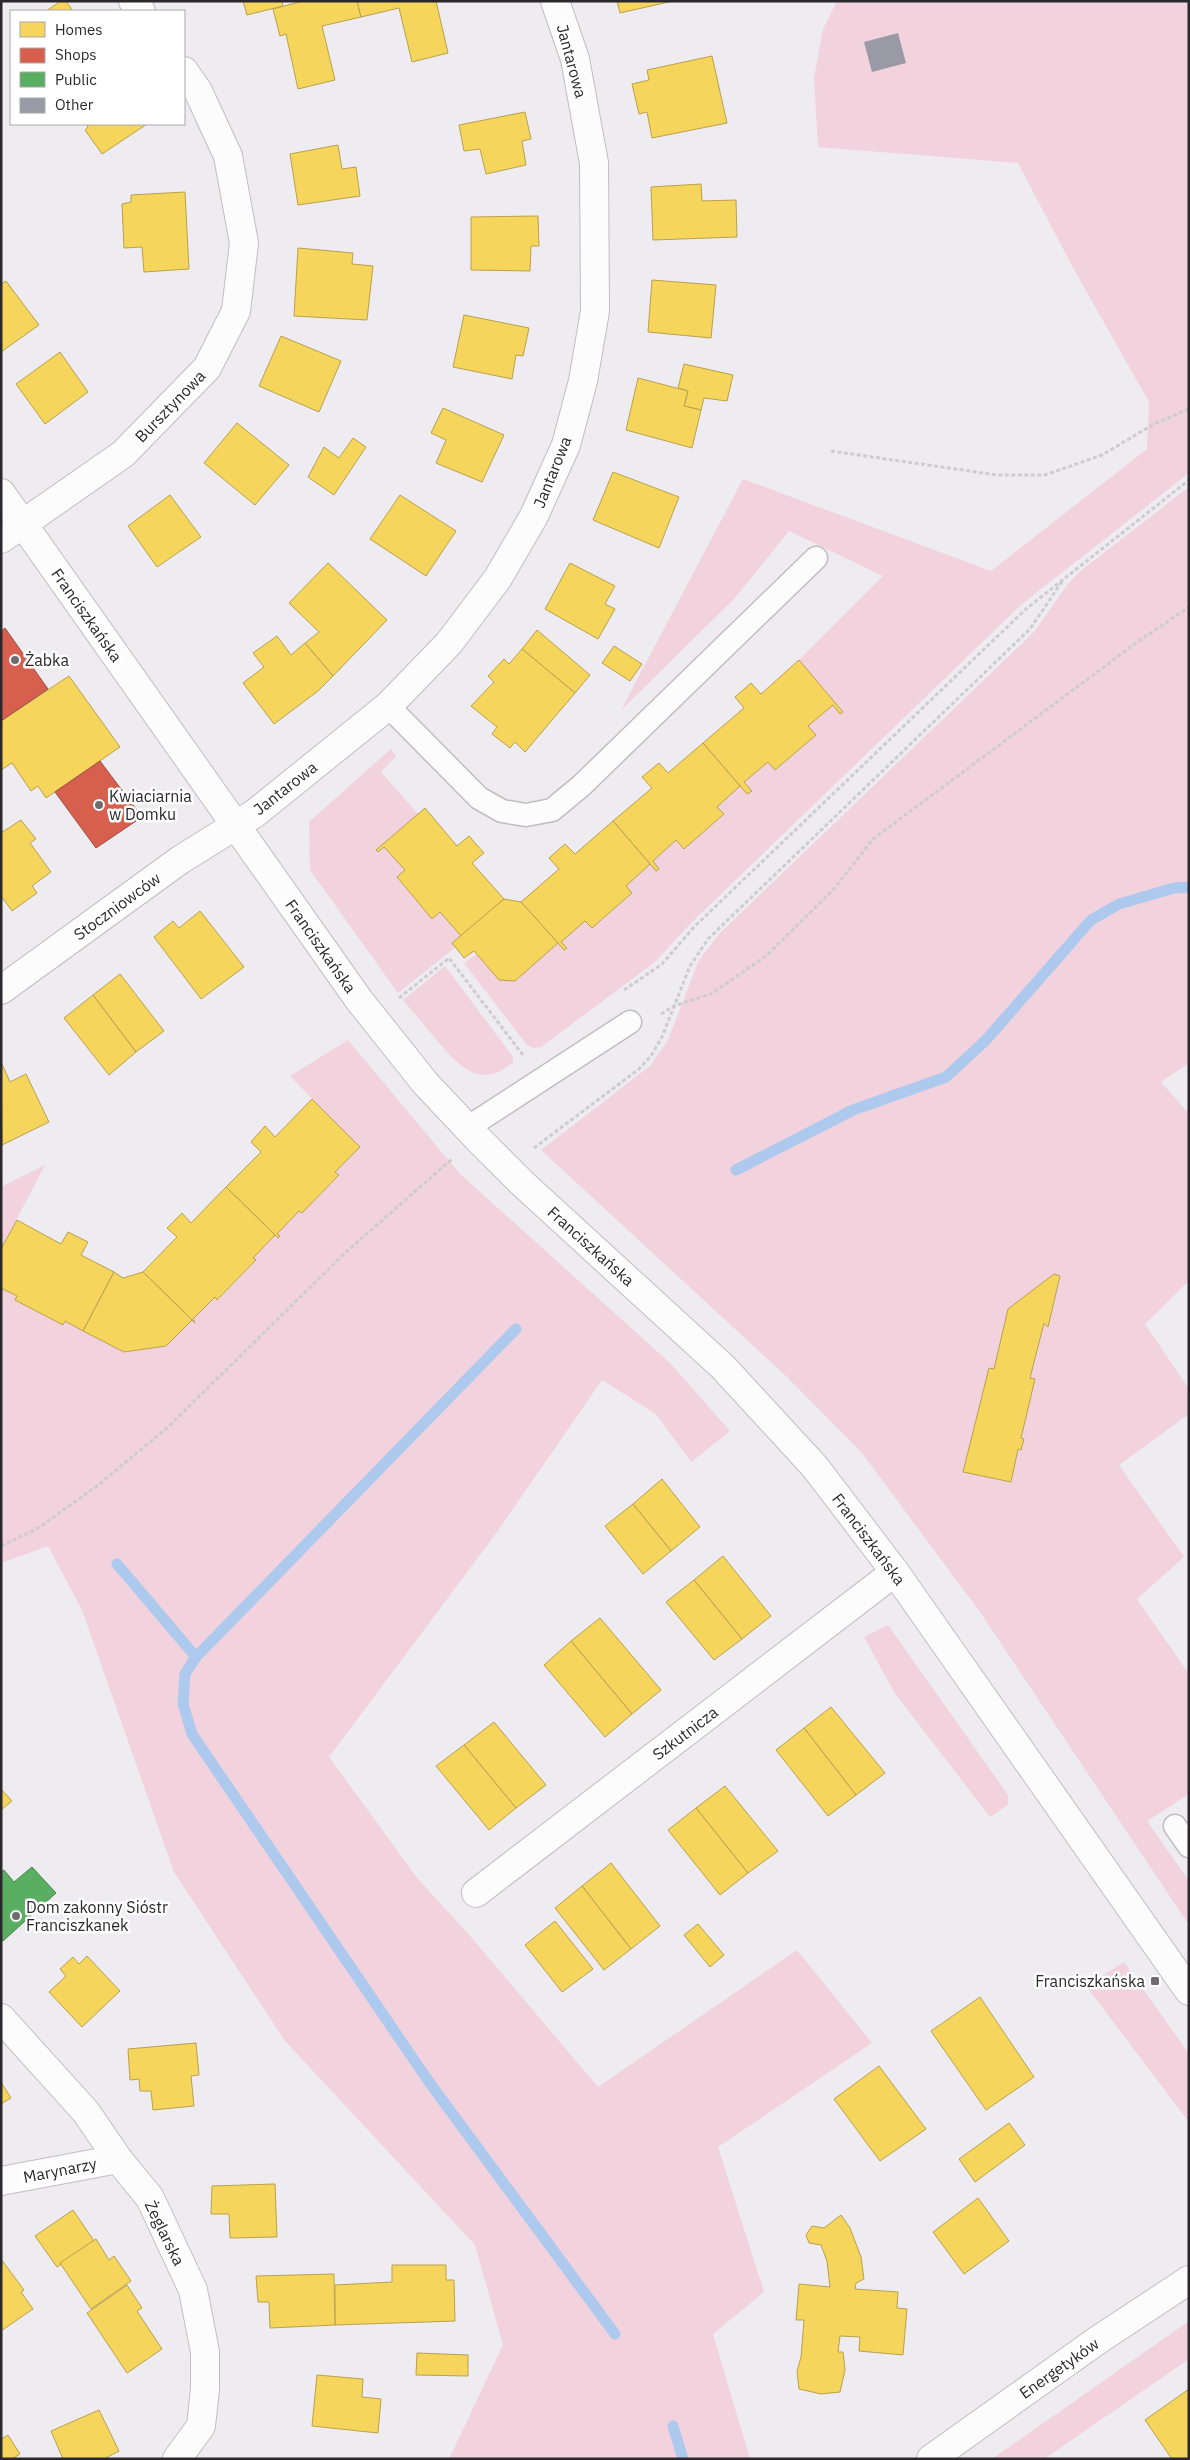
<svg xmlns="http://www.w3.org/2000/svg" width="1190" height="2460" font-family="'IBM Plex Sans',sans-serif">
<style>
.green{fill:#f2d2dd}
.homes{fill:#f6d55c;stroke:#b9a14e}
.shops{fill:#d6604d;stroke:#a24f43}
.public{fill:#5aae61;stroke:#4c8651}
.lines{fill:none;stroke-linecap:round;stroke-linejoin:round}
.stream{stroke:#adcaee;stroke-width:11}
.building{fill:#9a9aa6}
.lane-casing{stroke:#c0bec2;stroke-width:25}
.street-casing{stroke:#c0bec2;stroke-width:30}
.path{stroke:#cdccce;stroke-width:3;stroke-dasharray:4 2.5;stroke-linecap:butt}
.lane{stroke:#fcfcfd;stroke-width:22}
.street{stroke:#fcfcfd;stroke-width:28}
.poi-dot{fill:#6f6c71;stroke:#fff;stroke-width:2}
.labels{text-anchor:middle;stroke-width:5;stroke-linejoin:round;paint-order:stroke}
.street-label{font-size:16px;fill:#2a282c;stroke:#fff}
.poi-label{font-size:16px;fill:#2a282c;stroke:#fff;text-anchor:start}
</style>
<rect width="100%" height="100%" fill="#eeebf1"/>
<!-- green -->
<g class="green">
<path d="M837,1H1189V473L1022,604L691,923L655,962L541,1047L533,1048L527,1045L464,963L476,954L499,979L558,943L564,950L567,947L561,942L585,921L592,928L632,894L626,886L650,864L656,871L659,869L653,861L676,840L684,849L724,815L717,807L740,786L747,794L751,792L744,782L768,762L776,770L816,735L808,726L833,705L840,714L843,712L799,660L883,576L789,531L734,599L621,710L743,479L991,571L1147,449L1149,402L1071,264L1018,163L818,147L814,78L823,29Z"/>
<path d="M1189,487V1063L1161,1082L1189,1114V1281L1145,1324L1189,1389V1414L1119,1465L1184,1557L1137,1599L1189,1674V1794L1147,1821L1189,1881V1925L980,1612L862,1453L786,1376L541,1150L650,1066L668,1040L699,960L721,932L1034,632L1067,585L1079,572Z"/>
<path d="M391,749L396,756L381,772L418,814L376,850L378,852L384,847L405,870L397,878L432,919L440,912L461,936L452,942L456,947L398,993L310,870L309,822Z"/>
<path d="M445,966L513,1057V1062C480,1092 457,1064 436,1039C425,1026 414,1013 403,1000Z"/>
<path d="M348,1040L459,1173L670,1363L730,1431L691,1462L656,1414L602,1380L497,1532L329,1757L418,1879L471,1937L598,2087L797,1950L872,2043L718,2147L764,2292L713,2334L750,2459H449L503,2345L475,2245L285,2041L174,1872L82,1610L48,1546L1,1563V1288L17,1296L15,1300L63,1325L65,1321L124,1352L166,1346L192,1320L195,1323L193,1319L215,1297L218,1300L256,1261L253,1258L275,1235L278,1238L280,1236L277,1234L299,1211L302,1213L339,1176L335,1172L360,1147L290,1076Z"/>
<path d="M45,1165L1,1249V1187Z"/>
<path d="M888,1625L1008,1795V1805L990,1817L894,1692L864,1637Z"/>
<path d="M1124,1962L1189,2054V2122L1086,1986Z"/>
<path d="M1189,2321V2359L1044,2459H992Z"/>
</g>
<!-- homes -->
<g class="homes">
<path d="M61,1H66L73,11H46Z"/>
<path d="M243,1H282L283,6L247,15Z"/>
<path d="M303,1H357L361,17L322,26L335,80L298,89L286,34L280,36L273,9Z"/>
<path d="M357,1H436L448,53L412,62L399,8L361,17Z"/>
<path d="M617,1H673L620,13Z"/>
<path d="M712,56L727,123L652,138L647,112L639,114L632,84L649,80L647,70Z"/>
<path d="M525,112L531,139L522,141L526,165L486,174L480,149L464,151L459,125Z"/>
<path d="M86,124H147L102,154L85,130L88,127Z"/>
<path d="M338,145L342,169L356,167L360,196L298,205L290,154Z"/>
<path d="M701,184L702,201L736,200L737,237L653,240L651,187Z"/>
<path d="M185,192L189,269L144,272L142,247L124,248L122,204L131,202V195Z"/>
<path d="M538,216L539,246H531L530,271L471,270V217Z"/>
<path d="M298,248L353,253L352,264L373,266L367,320L294,316Z"/>
<path d="M652,280L716,285L711,338L648,332Z"/>
<path d="M6,281L39,325L1,352V284Z"/>
<path d="M464,315L529,328L523,356L516,355L512,379L453,367Z"/>
<path d="M281,336L341,361L319,412L259,386Z"/>
<path d="M60,352L88,392L45,424L16,384Z"/>
<path d="M684,364L733,375L727,401L704,398L701,410L684,406L688,391L678,388Z"/>
<path d="M638,378L688,391L684,406L701,410L692,448L626,430Z"/>
<path d="M443,408L504,435L482,482L436,463L446,440L431,433Z"/>
<path d="M237,423L289,465L255,505L204,463Z"/>
<path d="M353,438L366,447L334,495L308,477L324,447L339,458Z"/>
<path d="M613,472L679,497L659,548L593,520Z"/>
<path d="M170,495L201,537L157,567L128,526Z"/>
<path d="M400,495L456,531L426,576L370,539Z"/>
<path d="M328,563L387,620L333,676L305,643L319,632L289,603Z"/>
<path d="M570,563L615,586L605,604L615,609L598,639L545,609Z"/>
<path d="M537,630L590,675L575,693L522,649Z"/>
<path d="M277,636L291,655L305,643L333,676L318,691L274,724L243,683L264,667L253,653Z"/>
<path d="M614,646L642,664L630,681L602,663Z"/>
<path d="M522,649L575,693L525,752L515,742L510,748L492,734L497,727L471,706L494,682L488,676L504,659L509,664Z"/>
<path d="M799,660L843,712L840,714L833,705L808,726L816,735L775,770L768,762L744,782L752,791L747,794L703,743L744,708L735,697L751,683L761,694Z"/>
<path d="M69,676L120,747L46,798L38,786L31,791L12,763L1,770V721Z"/>
<path d="M703,743L740,786L717,807L724,814L684,849L676,840L653,861L659,869L656,871L613,821L652,788L642,777L659,763L668,773Z"/>
<path d="M425,808L457,846L469,836L484,853L472,863L504,899L461,936L440,912L432,919L397,877L405,870L384,847L378,852L376,850Z"/>
<path d="M21,820L36,839L30,843L51,872L32,886L37,893L12,911L1,896V833Z"/>
<path d="M613,821L650,864L626,886L632,893L592,928L585,921L561,942L567,948L564,950L521,902L559,869L549,858L565,844L575,854Z"/>
<path d="M504,899L521,902L558,943L515,981L499,980L474,951L464,958L452,943Z"/>
<path d="M200,911L244,967L201,999L154,937L173,921L179,928Z"/>
<path d="M120,974L164,1031L136,1052L93,995Z"/>
<path d="M93,995L136,1052L109,1075L64,1018Z"/>
<path d="M1,1062L10,1082L26,1074L49,1122L2,1145Z"/>
<path d="M312,1099L360,1147L335,1172L339,1175L302,1213L299,1211L277,1234L280,1236L278,1238L226,1187L261,1152L251,1142L265,1126L275,1137Z"/>
<path d="M226,1187L275,1235L253,1258L256,1260L217,1300L215,1297L193,1319L195,1323L143,1272L177,1237L167,1228L182,1213L191,1223Z"/>
<path d="M17,1220L61,1244L68,1232L88,1242L81,1255L114,1272L83,1331L65,1321L63,1325L15,1300L17,1296L1,1288V1249Z"/>
<path d="M114,1272L123,1278L143,1272L192,1320L166,1346L124,1352L83,1331Z"/>
<path d="M1054,1274L1060,1276L1048,1327L1044,1323L1030,1378L1035,1379L1021,1438L1024,1439L1021,1450L1018,1449L1011,1482L963,1472L989,1368L994,1369L1008,1309Z"/>
<path d="M662,1479L700,1527L671,1551L633,1504Z"/>
<path d="M633,1504L671,1551L643,1574L605,1526Z"/>
<path d="M723,1556L771,1616L742,1639L694,1580Z"/>
<path d="M694,1580L742,1639L714,1660L666,1602Z"/>
<path d="M600,1618L661,1690L632,1714L571,1641Z"/>
<path d="M571,1641L632,1714L605,1737L544,1665Z"/>
<path d="M831,1707L885,1773L856,1795L804,1728Z"/>
<path d="M494,1722L546,1785L516,1808L464,1745Z"/>
<path d="M804,1728L856,1795L828,1816L776,1750Z"/>
<path d="M464,1745L516,1808L489,1830L436,1766Z"/>
<path d="M725,1786L778,1851L748,1873L696,1808Z"/>
<path d="M1,1789L12,1801L1,1810Z"/>
<path d="M696,1808L748,1873L720,1895L668,1830Z"/>
<path d="M611,1863L660,1926L631,1949L582,1886Z"/>
<path d="M582,1886L631,1949L604,1970L555,1908Z"/>
<path d="M555,1921L593,1969L562,1992L525,1945Z"/>
<path d="M698,1924L724,1955L710,1967L684,1935Z"/>
<path d="M87,1956L120,1991L82,2027L49,1992L66,1976L60,1969L73,1957L79,1964Z"/>
<path d="M980,1997L1034,2077L986,2110L931,2031Z"/>
<path d="M196,2043L199,2075L191,2076L194,2106L153,2110L151,2091H140L139,2079L130,2080L128,2049Z"/>
<path d="M879,2066L926,2129L880,2161L834,2099Z"/>
<path d="M1,2082L11,2098L1,2104Z"/>
<path d="M1009,2123L1025,2145L975,2182L959,2159Z"/>
<path d="M275,2184L277,2237L230,2238L229,2214H211L212,2186Z"/>
<path d="M978,2198L1009,2241L964,2274L933,2232Z"/>
<path d="M73,2210L94,2241L57,2267L35,2236Z"/>
<path d="M841,2215L850,2228L861,2257L864,2279L856,2283L855,2289L898,2292L897,2308L907,2309L903,2355L859,2351L860,2337L840,2336L838,2352H843L845,2370L840,2392L821,2394L799,2389L797,2371L801,2357L804,2320H796L799,2284L830,2287L827,2261L821,2245L809,2243L806,2235L812,2226L824,2228Z"/>
<path d="M96,2239L109,2260L114,2256L131,2281L91,2309L60,2263Z"/>
<path d="M1,2259L24,2290L21,2292L33,2309L1,2331Z"/>
<path d="M392,2265H446V2280H454L455,2321L335,2325V2285L392,2282Z"/>
<path d="M334,2274L335,2325L270,2328L269,2302H258L256,2276Z"/>
<path d="M127,2285L142,2308L137,2311L162,2349L127,2373L87,2313Z"/>
<path d="M417,2353L468,2355V2376L416,2375Z"/>
<path d="M317,2375L363,2379L362,2397L381,2399L378,2433L312,2426Z"/>
<path d="M1189,2389V2459H1172L1145,2420Z"/>
<path d="M99,2410L119,2451L104,2459H63L51,2431Z"/>
<path d="M8,2435L20,2454L12,2459H1V2439Z"/>
</g>
<!-- shops -->
<g class="shops">
<path d="M5,628L48,689L1,721V631Z"/>
<path d="M100,761L142,817L96,848L55,792Z"/>
</g>
<!-- public -->
<path class="public" d="M32,1867L56,1893L3,1941L1,1939V1872L4,1870L14,1882Z"/>
<g class="lines">
<!-- stream -->
<g class="stream">
<path d="M736,1170L853,1110L946,1077L986,1040L1091,920L1119,904L1174,888L1189,887"/>
<path d="M516,1329L196,1657L185,1674L183,1704L192,1734L429,2082L615,2334"/>
<path d="M117,1564L196,1657"/>
<path d="M673,2426L683,2459"/>
</g>
</g>
<!-- building -->
<path class="building" d="M898,33L906,63L872,72L864,42Z"/>
<g class="lines">
<!-- lane casing -->
<g class="lane-casing">
<g id="lane">
<path d="M388,706L479,798L502,811L526,815L552,810L581,786L816,558"/>
<path d="M467,1128L630,1022"/>
<path d="M1175,1826L1189,1846"/>
</g>
</g>
<!-- street casing -->
<g class="street-casing">
<g id="street">
<path d="M133,1L141,11"/>
<path d="M1,493L359,1000L426,1084L477,1138L522,1183L723,1367L815,1467L895,1572L1189,1991"/>
<path d="M1,539L123,454L207,368L236,311L244,243L228,156L198,91L184,71"/>
<path d="M1,990L180,860L254,814L388,706L449,643L498,578L534,516L566,445L583,381L595,311L594,163L575,59L555,1"/>
<path d="M476,1893L895,1572"/>
<path d="M1,2018L86,2112L118,2159L150,2198L193,2290L205,2352V2389L201,2426L177,2459"/>
<path d="M1,2181L118,2159"/>
<path d="M931,2459L1098,2340L1189,2280"/>
</g>
</g>
<!-- path -->
<g class="path">
<path d="M831,451L997,475H1045L1102,455L1154,424L1189,409"/>
<path d="M624,990L662,964L694,927L1026,609L1189,480"/>
<path d="M399,998L449,958L523,1055"/>
<path d="M661,1014L674,1006L711,994L766,956L834,889L873,839L1136,643L1189,607"/>
<path d="M534,1148L639,1069L651,1056L662,1037L690,966L708,939L1030,629L1063,580"/>
<path d="M1,1546L38,1528L97,1486L168,1427L345,1253L452,1159"/>
</g>
<!-- lane -->
<use href="#lane" class="lane"/>
<!-- street -->
<use href="#street" class="street"/>
</g>
<!-- markers -->
<g class="poi-dot">
<circle cx="15" cy="660" r="5"/>
<circle cx="99" cy="805" r="5"/>
<circle cx="16" cy="1916" r="5"/>
<rect x="1150" y="1976" width="10" height="10" rx="2.5"/>
</g>
<g class="labels">
<!-- street labels -->
<g class="street-label">
<text transform="translate(572 61) rotate(75)" y="6">Jantarowa</text>
<text transform="translate(170 406) rotate(-46)" y="6">Bursztynowa</text>
<text transform="translate(552 472) rotate(-68)" y="6">Jantarowa</text>
<text transform="translate(87 615) rotate(55)" y="6">Franciszkańska</text>
<text transform="translate(285 788) rotate(-38)" y="6">Jantarowa</text>
<text transform="translate(117 906) rotate(-36)" y="6">Stoczniowców</text>
<text transform="translate(321 946) rotate(55)" y="6">Franciszkańska</text>
<text transform="translate(591 1246) rotate(42)" y="6">Franciszkańska</text>
<text transform="translate(869 1539) rotate(53)" y="6">Franciszkańska</text>
<text transform="translate(685 1733) rotate(-37)" y="6">Szkutnicza</text>
<text transform="translate(60 2170) rotate(-11)" y="6">Marynarzy</text>
<text transform="translate(165 2233) rotate(64)" y="6">Żeglarska</text>
<text transform="translate(1059 2368) rotate(-35)" y="6">Energetyków</text>
</g>
<!-- poi labels -->
<g class="poi-label">
<text x="25" y="666">Żabka</text>
<text x="109" y="802">Kwiaciarnia<tspan x="109" dy="18">w Domku</tspan></text>
<text x="26" y="1913">Dom zakonny Sióstr<tspan x="26" dy="18">Franciszkanek</tspan></text>
<text x="1145" y="1987" text-anchor="end">Franciszkańska</text>
</g>
</g>
<!-- border -->
<rect width="1190" height="2460" fill="none" stroke="#2a282c" stroke-width="5"/>
<!-- legend -->
<rect x="10" y="10" width="175" height="115" fill="#ffffff" stroke="#aaa9ab"/>
<rect x="20" y="22" width="25" height="15" fill="#f6d55c" stroke="#aaa9ab"/>
<text x="55" y="35" font-size="15" fill="#2a282c">Homes</text>
<rect x="20" y="48" width="25" height="15" fill="#d6604d" stroke="#aaa9ab"/>
<text x="55" y="60" font-size="15" fill="#2a282c">Shops</text>
<rect x="20" y="72" width="25" height="15" fill="#5aae61" stroke="#aaa9ab"/>
<text x="55" y="85" font-size="15" fill="#2a282c">Public</text>
<rect x="20" y="98" width="25" height="15" fill="#9a9aa6" stroke="#aaa9ab"/>
<text x="55" y="110" font-size="15" fill="#2a282c">Other</text>
</svg>
